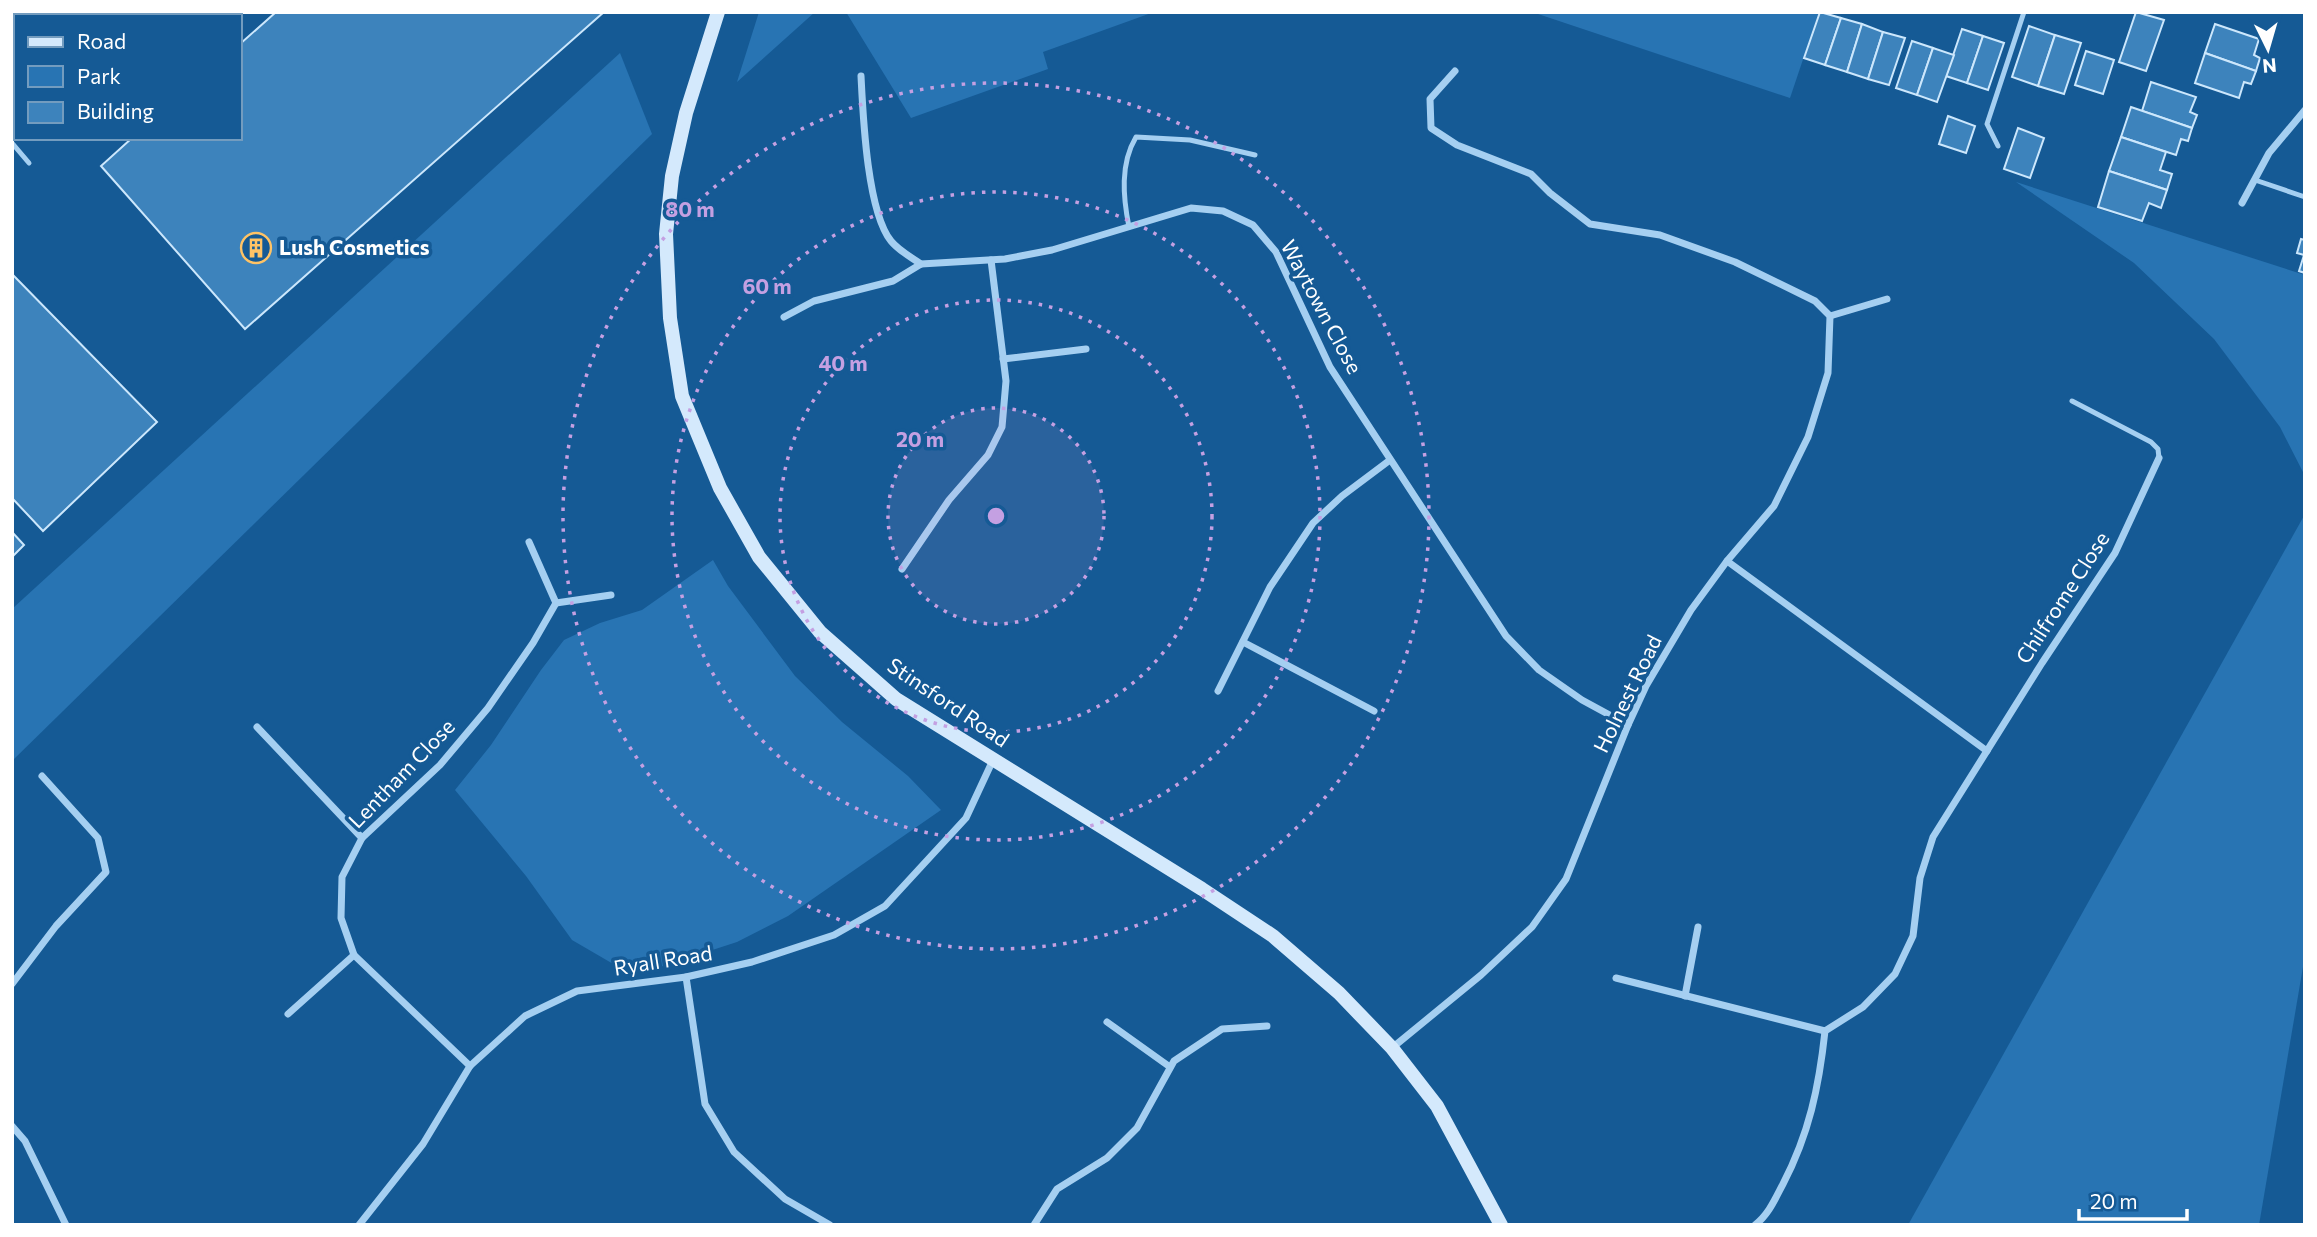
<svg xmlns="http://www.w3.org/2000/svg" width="2317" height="1237" font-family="Commissioner,sans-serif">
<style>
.green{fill:#2874b3}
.building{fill:#3d83bc;stroke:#cce7fc;stroke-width:2}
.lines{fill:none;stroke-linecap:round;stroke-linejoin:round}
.lane{stroke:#a5cff1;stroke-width:5}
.street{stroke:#a5cff1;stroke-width:7}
.secondary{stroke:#d4e9fc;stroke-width:14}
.ring{fill:none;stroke:#c4a0e2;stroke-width:3.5;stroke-dasharray:3.5 7}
.labels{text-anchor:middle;stroke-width:7;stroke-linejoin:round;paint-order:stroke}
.poi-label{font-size:21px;font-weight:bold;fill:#fff;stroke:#155a95;text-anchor:start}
.street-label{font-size:21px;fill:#fff;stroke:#155a95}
.centre{fill:#c4a0e2;stroke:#155a95;stroke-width:3.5}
.ring-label{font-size:21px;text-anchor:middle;font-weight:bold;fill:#c4a0e2;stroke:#155a95;stroke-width:7;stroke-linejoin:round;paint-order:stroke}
</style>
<rect width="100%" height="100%" fill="#155a95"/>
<!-- green -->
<g class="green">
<path d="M759,12H815L737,82Z"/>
<path d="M846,12H1154L1043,52L1048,69L911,118Z"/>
<path d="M1532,12H1819L1790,98Z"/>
<path d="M620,53L652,134L12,761V609Z"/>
<path d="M2016,182L2305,275V476L2280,427L2214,339L2134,263Z"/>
<path d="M2305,514V955L2259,1225H1908Z"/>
<path d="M713,560L728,586L795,676L842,722L908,776L941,810L788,916L737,942L660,967L627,972L572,940L526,876L455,790L491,745L541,670L564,640L600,623L642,610Z"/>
</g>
<!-- building -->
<g class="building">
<path d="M276,12H604L245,329L101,166L132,138H240V44Z"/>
<path d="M1820,12L1841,18L1825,65L1804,58Z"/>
<path d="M2136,12L2164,20L2146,71L2119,62Z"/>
<path d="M1841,18L1862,24L1847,72L1825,65Z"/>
<path d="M1862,24L1883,32L1868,79L1847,72Z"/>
<path d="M2215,24L2259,39L2254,55L2260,58L2256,71L2205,53Z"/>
<path d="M2029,26L2055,35L2038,86L2012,77Z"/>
<path d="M1962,29L1983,36L1967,83L1946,76Z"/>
<path d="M1883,32L1905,38L1889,85L1868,79Z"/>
<path d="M2055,35L2081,43L2064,94L2038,86Z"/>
<path d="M1983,36L2004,43L1988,90L1967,83Z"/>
<path d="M1912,41L1933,48L1917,95L1896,88Z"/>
<path d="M1933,48L1954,55L1937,102L1917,95Z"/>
<path d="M2086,51L2114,60L2103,94L2075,85Z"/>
<path d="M2205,53L2256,71L2251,84L2244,82L2239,98L2195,83Z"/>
<path d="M2151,82L2196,97L2190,112L2197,115L2192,128L2142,111Z"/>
<path d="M2131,107L2192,128L2188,141L2181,139L2176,155L2121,137Z"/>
<path d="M1948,116L1975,126L1966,153L1939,144Z"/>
<path d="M2018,128L2044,138L2030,178L2004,169Z"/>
<path d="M2121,137L2166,152L2160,170L2172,174L2167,190L2109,171Z"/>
<path d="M2109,171L2167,190L2161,208L2149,203L2142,221L2098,207Z"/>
<path d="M2301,239L2305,240V273L2299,271L2304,255L2297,253Z"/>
<path d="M12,274L157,422L43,531L12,498Z"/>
<path d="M12,532L24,545L12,557Z"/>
</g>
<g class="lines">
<!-- lane -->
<g class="lane">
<path d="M12,143L29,163"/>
<path d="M1998,146L1987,124L2024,12"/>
<path d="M2255,180L2305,197"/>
<path d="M1129,227C1123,197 1120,164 1136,137L1190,140L1255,155"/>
<path d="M2072,401L2151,442L2158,449L2159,458"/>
</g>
<!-- street -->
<g class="street">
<path d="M861,76C863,115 867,211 891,241C899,251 911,257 921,264"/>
<path d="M2242,203L2269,153L2305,110"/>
<path d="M1830,316L1887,299"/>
<path d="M784,317L814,301L893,281L921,264L1005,259L1052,250L1191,208L1223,211L1253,225L1276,252L1330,367L1506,636L1539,670L1582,700L1628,725"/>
<path d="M1003,359L1086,349"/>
<path d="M1727,561L1987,751"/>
<path d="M902,569L949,500L988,455L1002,427L1006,381L991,260"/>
<path d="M556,603L611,595"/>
<path d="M1243,642L1374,711"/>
<path d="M1218,691L1270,587L1313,523L1342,496L1390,460"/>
<path d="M257,727L362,838"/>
<path d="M686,977L705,1104L734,1152L785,1199L830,1225"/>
<path d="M1616,978L1825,1031"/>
<path d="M12,984L56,926L106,872L98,838L42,776"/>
<path d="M1685,996L1698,927"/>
<path d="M288,1014L354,955"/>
<path d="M1107,1022L1170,1067"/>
<path d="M1392,1048L1481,975L1532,927L1566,879L1628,725L1646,686L1691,610L1727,561L1774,506L1808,437L1828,373L1830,316L1815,301L1735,262L1660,235L1590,224L1550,193L1531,174L1457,145L1431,128L1430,99L1455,71"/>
<path d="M470,1066L354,955L341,918L342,877L362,838L440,765L488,708L533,643L556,603L529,542"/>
<path d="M12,1126L25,1141L66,1225"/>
<path d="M359,1225L423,1144L470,1066L525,1016L577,991L686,977L752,962L834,935L885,906L966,818L993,760"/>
<path d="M1034,1225L1057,1189L1107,1158L1137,1128L1174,1061L1222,1029L1267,1026"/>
<path d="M1755,1225C1769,1214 1775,1199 1783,1184C1809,1134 1819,1087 1825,1031L1863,1007L1895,974L1913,936L1920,878L1933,837L2042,663L2115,553L2159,458"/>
</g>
<!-- secondary -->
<path class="secondary" d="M718,12L686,113L672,176L666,234L670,318L682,396L720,488L759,557L820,632L896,699L1202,889L1273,936L1339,993L1392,1048L1437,1106L1501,1225"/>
</g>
<!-- distance rings -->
<circle cx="996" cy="516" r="108" fill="#c4a0e2" fill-opacity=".12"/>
<g class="ring">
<circle cx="996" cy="516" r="108"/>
<circle cx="996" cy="516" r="216"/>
<circle cx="996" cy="516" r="324"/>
<circle cx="996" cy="516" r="433"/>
</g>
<!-- icons -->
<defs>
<g id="building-ring" transform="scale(1.575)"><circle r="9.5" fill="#155a95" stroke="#ffc365" stroke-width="1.5"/><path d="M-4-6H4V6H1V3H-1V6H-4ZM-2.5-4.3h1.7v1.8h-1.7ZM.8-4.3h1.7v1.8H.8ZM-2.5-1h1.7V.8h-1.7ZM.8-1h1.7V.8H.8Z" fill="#ffc365"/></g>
</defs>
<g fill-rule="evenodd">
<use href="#building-ring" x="256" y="248"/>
</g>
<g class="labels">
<!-- poi labels -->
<g class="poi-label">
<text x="279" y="255">Lush Cosmetics</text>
</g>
<!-- street labels -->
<g class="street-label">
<text transform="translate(1321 307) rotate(62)" y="7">Waytown Close</text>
<text transform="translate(2063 598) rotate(-57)" y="7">Chilfrome Close</text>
<text transform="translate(1628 694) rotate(-64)" y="7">Holnest Road</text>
<text transform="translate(948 703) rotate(34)" y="7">Stinsford Road</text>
<text transform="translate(402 774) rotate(-46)" y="7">Lentham Close</text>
<text transform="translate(663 961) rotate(-9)" y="7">Ryall Road</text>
</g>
</g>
<circle cx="996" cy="516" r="10" class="centre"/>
<g class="ring-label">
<text x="690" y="217">80 m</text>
<text x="767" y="294">60 m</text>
<text x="843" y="371">40 m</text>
<text x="920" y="447">20 m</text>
</g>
<!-- border -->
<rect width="2317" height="1237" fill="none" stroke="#ffffff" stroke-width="28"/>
<!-- legend -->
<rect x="14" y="14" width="228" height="126" fill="#155a95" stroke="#739cbf" stroke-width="2"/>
<rect x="28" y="37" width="35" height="10" fill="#d4e9fc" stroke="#739cbf" stroke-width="2"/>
<text x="77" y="49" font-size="21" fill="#ffffff">Road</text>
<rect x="28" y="66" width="35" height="21" fill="#2874b3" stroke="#739cbf" stroke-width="2"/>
<text x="77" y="84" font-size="21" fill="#ffffff">Park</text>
<rect x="28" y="102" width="35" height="21" fill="#3d83bc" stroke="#739cbf" stroke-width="2"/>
<text x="77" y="119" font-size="21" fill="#ffffff">Building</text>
<!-- north arrow -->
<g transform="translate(2268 49) rotate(175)" stroke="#155a95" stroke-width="5" paint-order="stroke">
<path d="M0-5L12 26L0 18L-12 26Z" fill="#ffffff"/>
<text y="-10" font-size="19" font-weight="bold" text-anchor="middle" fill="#ffffff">N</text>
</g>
<!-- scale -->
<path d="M2079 1209v10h108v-10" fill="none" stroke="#ffffff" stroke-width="3.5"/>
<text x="2090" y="1209" font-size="21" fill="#ffffff" stroke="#155a95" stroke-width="5" paint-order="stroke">20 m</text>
</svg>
